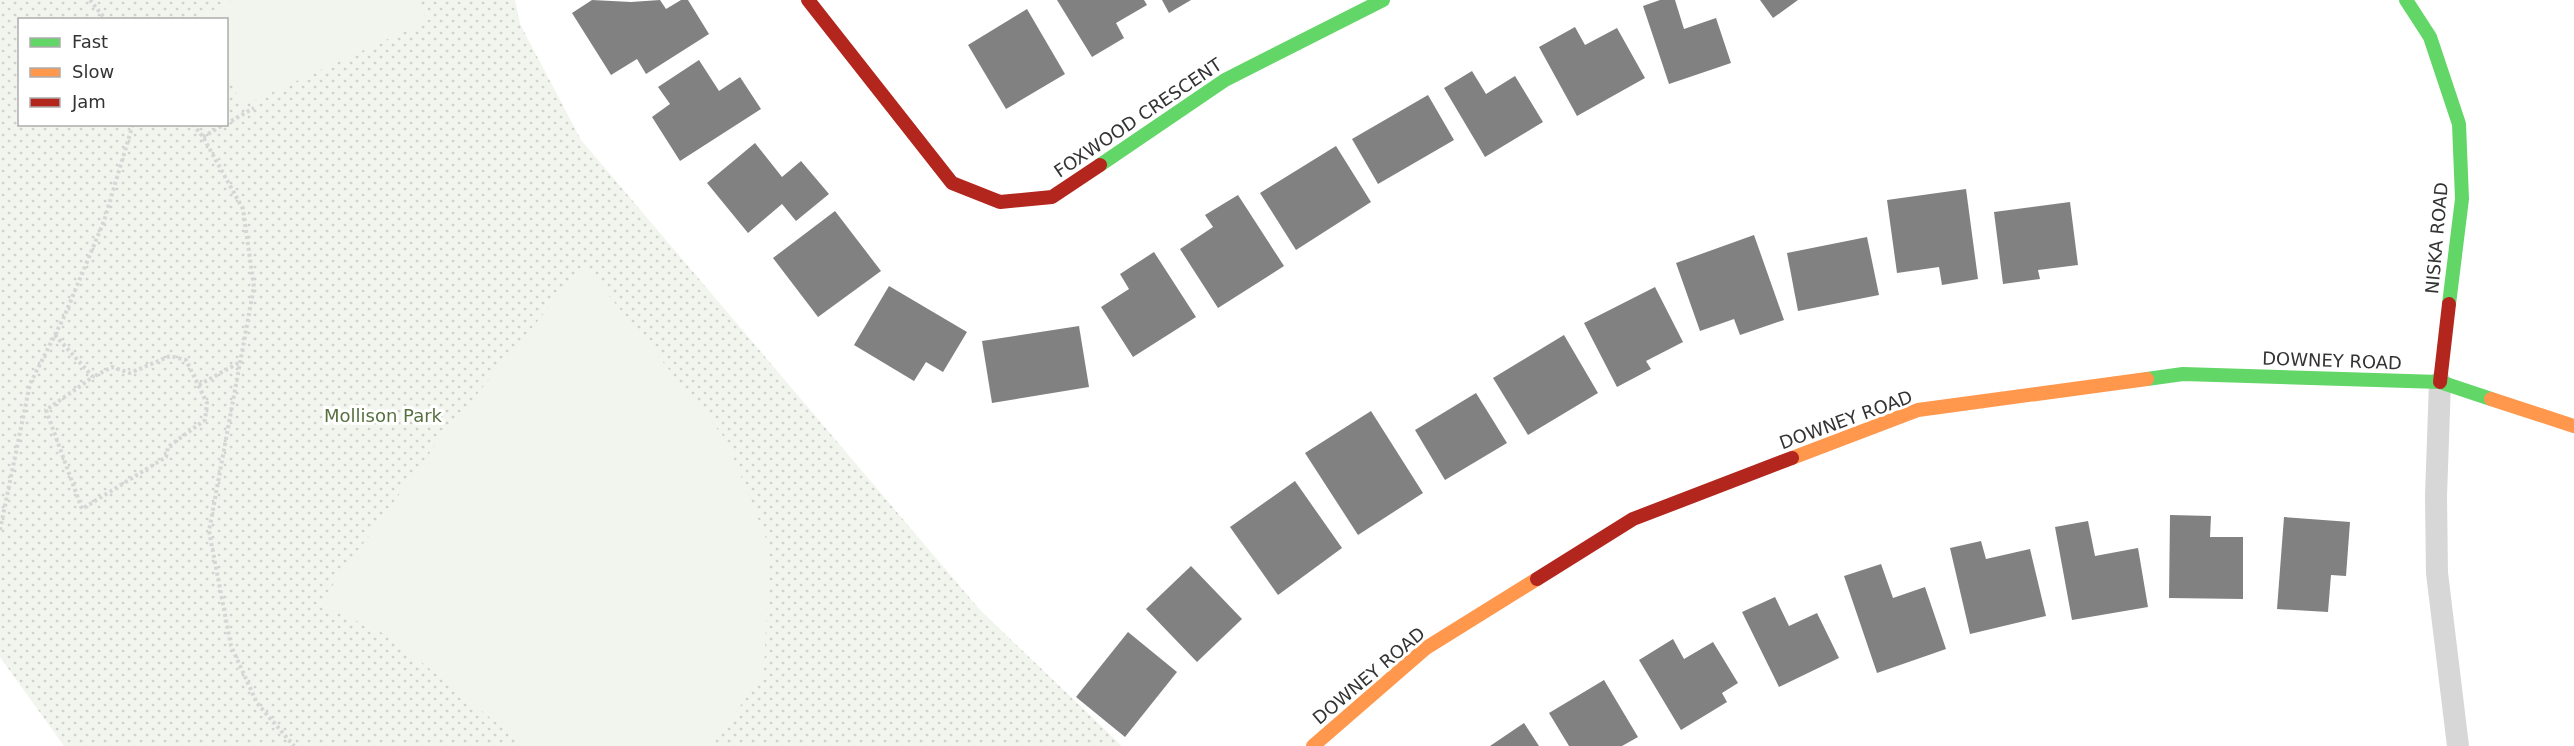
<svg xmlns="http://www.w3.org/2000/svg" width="2574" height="746" font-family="'DejaVu Sans',sans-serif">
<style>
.grass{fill:url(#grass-dots);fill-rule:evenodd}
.garden{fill:#f1f5ed}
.building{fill:#818181}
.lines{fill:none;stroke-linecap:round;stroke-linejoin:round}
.path{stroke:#d6d6d6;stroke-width:4;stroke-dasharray:3 3;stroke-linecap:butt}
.lane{stroke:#d7d7d7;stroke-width:22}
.fast{stroke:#63d668;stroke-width:14}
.slow{stroke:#ff974d;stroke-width:14}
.jam{stroke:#b3261e;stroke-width:14}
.labels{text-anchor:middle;stroke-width:6;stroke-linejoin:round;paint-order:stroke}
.street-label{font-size:18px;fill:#333;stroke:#fff}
.park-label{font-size:18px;fill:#56703f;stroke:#fff}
</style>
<defs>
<pattern id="grass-dots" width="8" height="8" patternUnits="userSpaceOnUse" patternTransform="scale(1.5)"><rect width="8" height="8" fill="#f1f5ed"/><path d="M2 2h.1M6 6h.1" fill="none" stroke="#cfd2cc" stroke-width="1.8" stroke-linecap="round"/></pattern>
</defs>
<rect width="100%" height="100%" fill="#fff"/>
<!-- grass -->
<path class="grass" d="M0,0H515L520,24L581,140L980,610L1122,746H64L0,657ZM20,20H226V124H20Z"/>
<!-- garden -->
<g class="garden">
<path d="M235,0H418L427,21L242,106L227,72L226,20L202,19L200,16Z"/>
<path d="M584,265L727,441L769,546L764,672L712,746H525L389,636L319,604L439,440Z"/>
</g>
<!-- building -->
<g class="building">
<path d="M592,0L631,2L660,0L666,9L681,0H688L709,34L646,74L637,59L611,75L572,13Z"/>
<path d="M1057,0H1144L1147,5L1116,23L1124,38L1092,57Z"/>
<path d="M1162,0H1191L1169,13Z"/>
<path d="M1660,0H1675L1684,29L1716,18L1731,63L1669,84L1643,6Z"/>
<path d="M1760,0H1798L1773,18Z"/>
<path d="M1027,9L1065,74L1006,109L968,45Z"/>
<path d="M1575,27L1585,45L1617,28L1645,78L1577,116L1539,47Z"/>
<path d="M699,60L719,91L740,77L761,109L680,161L652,117L670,104L658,87Z"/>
<path d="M1472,71L1486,94L1515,76L1543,122L1485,157L1444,88Z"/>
<path d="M1428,95L1454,140L1378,184L1352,139Z"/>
<path d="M755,143L782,177L801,161L829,194L796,221L782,204L748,233L707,183Z"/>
<path d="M1336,146L1371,202L1296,250L1260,193Z"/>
<path d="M1966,189L1978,279L1942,285L1939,267L1897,273L1887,200Z"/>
<path d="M1238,195L1284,266L1218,308L1180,249L1213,227L1205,215Z"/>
<path d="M2070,202L2078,265L2038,270L2040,279L2003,284L1994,212Z"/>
<path d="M835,211L881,271L818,317L773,258Z"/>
<path d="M1754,235L1784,320L1740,335L1734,319L1700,331L1676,263Z"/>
<path d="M1867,237L1879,295L1798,311L1787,253Z"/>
<path d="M1154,252L1196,317L1133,357L1101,307L1129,289L1120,274Z"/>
<path d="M889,286L967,332L943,372L926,362L914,381L854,345Z"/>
<path d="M1655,287L1683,342L1646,361L1651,369L1617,387L1584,323Z"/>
<path d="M1079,326L1089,387L992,403L982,341Z"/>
<path d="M1564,335L1598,393L1528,435L1493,378Z"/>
<path d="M1476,393L1507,443L1445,480L1415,430Z"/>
<path d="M1371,411L1423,493L1358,535L1305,453Z"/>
<path d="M1295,481L1342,548L1278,595L1230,527Z"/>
<path d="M2170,515L2211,516L2210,537H2243V599L2169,598Z"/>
<path d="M2284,517L2350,522L2346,576L2331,575L2328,612L2277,609Z"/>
<path d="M2088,521L2095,556L2138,548L2148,607L2072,620L2055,527Z"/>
<path d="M1981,541L1986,559L2030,549L2046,616L1970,634L1950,548Z"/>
<path d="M1881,564L1893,598L1925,587L1946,649L1877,673L1844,576Z"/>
<path d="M1191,566L1242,619L1197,662L1146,609Z"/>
<path d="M1775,597L1789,626L1817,613L1839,658L1779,687L1742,612Z"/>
<path d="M1128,632L1177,672L1125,737L1076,697Z"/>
<path d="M1673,639L1684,659L1713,642L1738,683L1722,693L1727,702L1681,730L1639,660Z"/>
<path d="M1604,680L1638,737L1622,746H1569L1549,713Z"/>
<path d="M1524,723L1539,746H1490Z"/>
</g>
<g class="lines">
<!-- path -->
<g class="path">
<path d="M90,0L106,20"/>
<path d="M193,124L203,137L243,209L254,287L209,531L231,646L257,703L294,746"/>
<path d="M226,124L254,108"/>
<path d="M203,137L225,124"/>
<path d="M55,335L93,377L46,410L82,509L166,457L168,447L205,420L207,403L186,360L170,356L130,373L112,367L93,377"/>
<path d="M199,385L240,362"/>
<path d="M0,530L30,384L64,317L104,221L133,124"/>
</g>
<!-- lane -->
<path class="lane" d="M2440,382L2436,496L2437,573L2458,746"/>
<!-- fast -->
<g class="fast">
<path d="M2406,0L2430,37L2459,124L2462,199L2449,304"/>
<path d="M1100,165L1225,80L1383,0"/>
<path d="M2147,379L2183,374L2440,382L2491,399"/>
</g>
<!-- slow -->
<g class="slow">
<path d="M2491,399L2574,426"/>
<path d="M1792,458L1918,410L2147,379"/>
<path d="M1313,746L1426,648L1537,579"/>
</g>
<!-- jam -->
<g class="jam">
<path d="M808,0L952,183L1000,202L1052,197L1100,165"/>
<path d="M2440,382L2449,304"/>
<path d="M1537,579L1633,519L1792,458"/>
</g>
</g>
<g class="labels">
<!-- street labels -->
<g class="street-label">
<text transform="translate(1138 118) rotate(-34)" y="6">FOXWOOD CRESCENT</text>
<text transform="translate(2437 238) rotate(-85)" y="6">NISKA ROAD</text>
<text transform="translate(2332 361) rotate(2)" y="6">DOWNEY ROAD</text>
<text transform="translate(1846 420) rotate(-20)" y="6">DOWNEY ROAD</text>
<text transform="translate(1369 676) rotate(-40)" y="6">DOWNEY ROAD</text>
</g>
<!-- park labels -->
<g class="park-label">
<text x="383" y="422">Mollison Park</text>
</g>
</g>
<!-- legend -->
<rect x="18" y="18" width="210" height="108" fill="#ffffff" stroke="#adadad" stroke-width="1.5"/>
<rect x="30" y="38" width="30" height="9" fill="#63d668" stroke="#adadad" stroke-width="1.5"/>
<text x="72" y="48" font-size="18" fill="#333333">Fast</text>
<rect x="30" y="68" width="30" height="9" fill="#ff974d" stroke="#adadad" stroke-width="1.5"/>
<text x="72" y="78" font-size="18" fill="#333333">Slow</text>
<rect x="30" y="98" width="30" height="9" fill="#b3261e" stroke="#adadad" stroke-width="1.5"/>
<text x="72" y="108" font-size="18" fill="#333333">Jam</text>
</svg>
